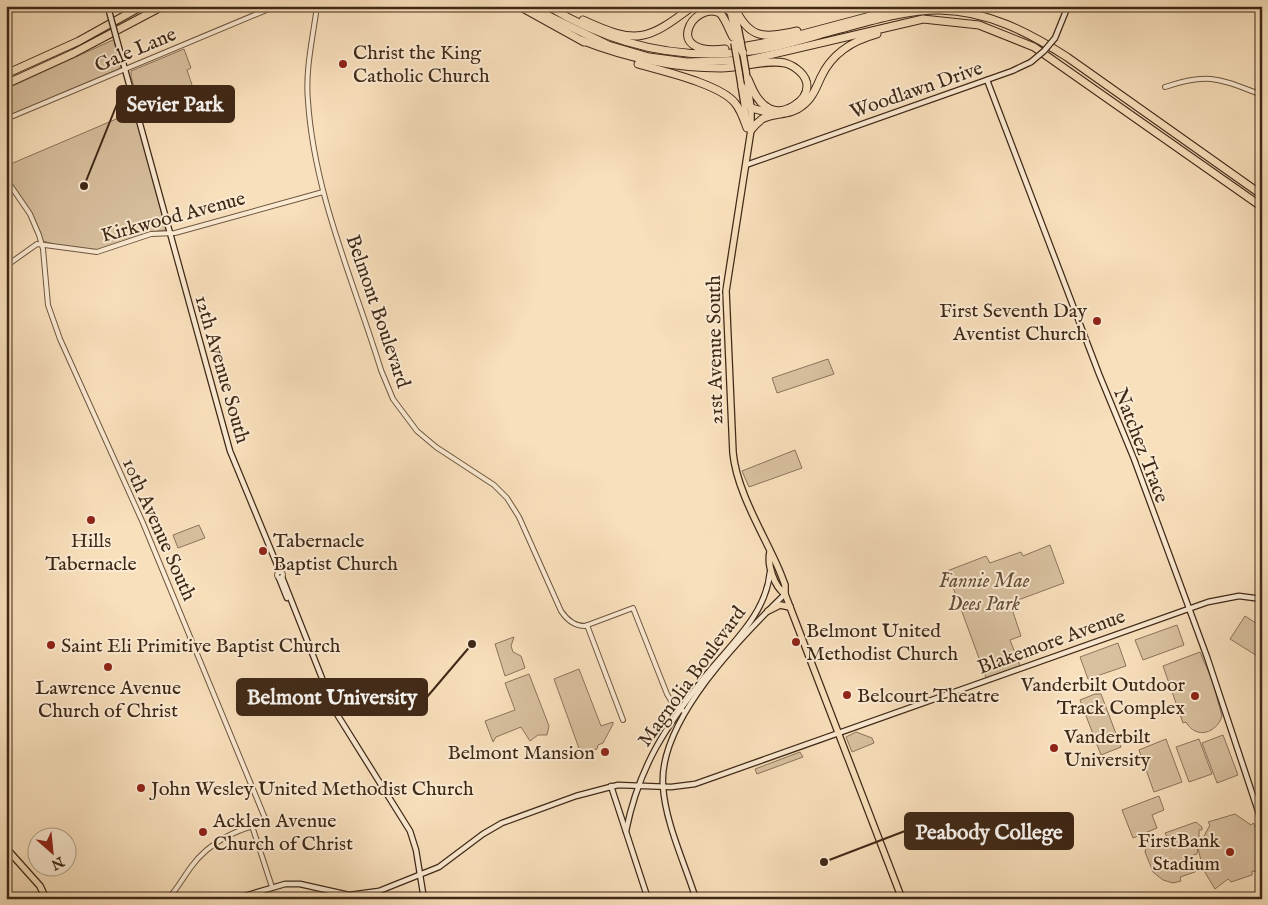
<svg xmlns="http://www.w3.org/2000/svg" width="1268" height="905" font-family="'IM FELL English',serif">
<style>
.green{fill:#d9c1a0;stroke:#8c745c}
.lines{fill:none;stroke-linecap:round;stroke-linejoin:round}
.tertiary-casing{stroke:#6e5640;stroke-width:6}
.secondary-casing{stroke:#3f2817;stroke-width:7}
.primary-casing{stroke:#3f2817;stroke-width:8}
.motorway-casing{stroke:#3f2817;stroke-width:9}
.tertiary{stroke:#fbebd3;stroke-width:4}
.secondary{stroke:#fbebd3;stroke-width:4.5}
.primary{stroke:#f9e0bc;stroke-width:5.5}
.motorway{stroke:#f9e0bc;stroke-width:7}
.secondary-bridge-casing{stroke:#3f2817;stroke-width:7;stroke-linecap:butt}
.primary-bridge-casing{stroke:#3f2817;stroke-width:8;stroke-linecap:butt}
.motorway-bridge-casing{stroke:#3f2817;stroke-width:9;stroke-linecap:butt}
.secondary-bridge{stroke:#fbebd3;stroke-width:4.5}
.primary-bridge{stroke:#f9e0bc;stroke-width:5.5}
.motorway-bridge{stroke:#f9e0bc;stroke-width:7}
.poi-dot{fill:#8f2418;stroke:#fbebd3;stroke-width:2}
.labels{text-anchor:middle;stroke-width:4;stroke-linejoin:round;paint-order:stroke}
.street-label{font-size:20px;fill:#3f2817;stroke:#fbebd3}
.poi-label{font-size:20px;fill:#3f2817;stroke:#fbebd3;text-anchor:start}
.park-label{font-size:20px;font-style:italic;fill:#664e39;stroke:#fbebd3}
.leader{fill:none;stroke:#3f2817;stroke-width:2}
.callout-dot{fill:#3f2817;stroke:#fbebd3;stroke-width:2}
.callout{fill:#3f2817;stroke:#3f2817;stroke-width:2}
.callout-label{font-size:21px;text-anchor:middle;font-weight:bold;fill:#fff}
</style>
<rect width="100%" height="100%" fill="#f9e0bc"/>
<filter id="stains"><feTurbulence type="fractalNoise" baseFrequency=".004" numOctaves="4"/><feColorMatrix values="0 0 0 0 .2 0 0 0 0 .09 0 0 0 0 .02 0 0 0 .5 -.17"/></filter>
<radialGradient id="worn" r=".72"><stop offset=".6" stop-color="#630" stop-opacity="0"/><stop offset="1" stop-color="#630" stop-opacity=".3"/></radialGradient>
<!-- green -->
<g class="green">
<path d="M115,39L122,64L119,69L6,117V89Z"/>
<path d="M184,49L191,68L187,70L193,88L139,102L131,77V71Z"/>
<path d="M135,111L166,230C144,232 125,244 104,249C84,255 61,246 43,241L34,219L6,177V166Z"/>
<path d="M828,359L834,374L777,393L772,378Z"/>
<path d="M795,450L802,468L749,487L742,471Z"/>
<path d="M199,525L205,538L178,548L173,535Z"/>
<path d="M1050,545L1064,583L1010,603L1021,636L1010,640L1021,668L987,680L947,571L986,556L990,563L1021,552L1023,556Z"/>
<path d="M1245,616L1262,627V659L1230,639Z"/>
<path d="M1177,625L1184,645L1143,660L1135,640Z"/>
<path d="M514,637L511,646L513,652L521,656L525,668L505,676L495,644Z"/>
<path d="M1118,643L1126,666L1088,679L1080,657Z"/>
<path d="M1200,652L1212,680L1222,716C1217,733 1196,740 1186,722L1183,723L1163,666Z"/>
<path d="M579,669L601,726L613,722V724L603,743L598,745L597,749L581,754L554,679Z"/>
<path d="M529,674L549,726L547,735H538L530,741L521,727L496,737L493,742L485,721L515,710L505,683Z"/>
<path d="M1095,694H1101L1121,747L1101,755L1080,700Z"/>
<path d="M856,732L872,738L874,743L852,752L846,737Z"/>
<path d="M1223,735L1238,775L1217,783L1202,743Z"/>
<path d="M1166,739L1182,782L1154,792L1139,750Z"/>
<path d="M1199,739L1212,774L1189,782L1176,747Z"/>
<path d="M800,752L803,757L757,774L755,769Z"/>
<path d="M1159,796L1164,810L1152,815L1157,828L1133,838L1122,810Z"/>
<path d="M1235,814L1251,825L1253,823L1262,835L1261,872L1252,871V875L1231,882L1228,879L1215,889L1203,869L1198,848L1197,854L1193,855L1195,872L1180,877L1181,881L1173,883L1163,880L1153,872L1145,852L1148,840L1167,837L1165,833L1196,822L1202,827V830H1199V838H1203L1210,825L1208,822Z"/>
</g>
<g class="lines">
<!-- tertiary casing -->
<g class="tertiary-casing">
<g id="tertiary">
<path d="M317,6C313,37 305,70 308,101C314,194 354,282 381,370L393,399L417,431L436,447L494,485L507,498L519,517L561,611C567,620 574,626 585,626L633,608L667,694L673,704L685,712"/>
<path d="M1165,87C1209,72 1220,79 1262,95"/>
<path d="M6,119L276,6"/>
<path d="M6,179L30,214L39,235L43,249L48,305L60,339L143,523L267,823C238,828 209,842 191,867C183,878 177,889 168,899"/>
<path d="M6,266L37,244L97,252L151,234L175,233L323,192"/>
<circle cx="280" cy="575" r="3"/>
<path d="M587,625L623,720"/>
<path d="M252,826L272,887"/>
</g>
</g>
<!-- secondary casing -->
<g class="secondary-casing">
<g id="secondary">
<path d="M1055,38L1068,6"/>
<path d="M118,44L230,451L280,572"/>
<path d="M987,80L1099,374L1134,459L1207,657L1262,823"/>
<path d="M746,165L1012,71L1031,62"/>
<path d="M282,577L335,711L410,831L416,850L424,899"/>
<path d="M279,578L287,598"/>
<path d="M611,786L648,899"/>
<path d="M626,831C639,766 666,726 707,674C732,643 766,614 770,572"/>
<path d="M234,899L285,884H300L349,895L379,891L439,867L483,834L502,823L576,796L618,785L671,787L695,784L1208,602L1239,596L1262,599"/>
<path d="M696,899C685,864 665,822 663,786C658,721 741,637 785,594"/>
</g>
</g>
<!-- primary casing -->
<g class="primary-casing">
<g id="primary">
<path d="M735,12L741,42"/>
<path d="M746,71L751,108V130L726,291L733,453C737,493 765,536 780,572L785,585V594"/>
<path d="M739,72L747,122"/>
<path d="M770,552C767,565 774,586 785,594L902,899"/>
<path d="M768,611L780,605L790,607"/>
<path d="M6,848L40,886L46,899"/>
</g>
</g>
<!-- motorway casing -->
<g class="motorway-casing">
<g id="motorway">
<path d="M519,6L584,42"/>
<path d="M528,6L608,45L649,57L687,62L748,60L923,19L979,25L1034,47L1262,207"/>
<path d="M548,6C608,43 674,60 744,52C774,49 804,39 833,31C867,22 904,10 940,10C988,11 1028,32 1067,57L1262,195"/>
<path d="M721,6L731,12L737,39"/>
<path d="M734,6C749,40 764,38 797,31"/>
<path d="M890,11L917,6"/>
<path d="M583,20C637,45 647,41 693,6"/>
<path d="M581,40C627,58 671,68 721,68C741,68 765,59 785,63C795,66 807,75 807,86C807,102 784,115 770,109C758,103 753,91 748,79"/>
<path d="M736,48L784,39L893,10"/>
<path d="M725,49C661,57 693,0 720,13C726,20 729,30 733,37"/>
<path d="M638,64C662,71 720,84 735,103C741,110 744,120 747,128"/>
<path d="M6,74L79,41L142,6"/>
<path d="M6,84L74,53L163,6"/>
<path d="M742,87L751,108L774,114"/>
<path d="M751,130C754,126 758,122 762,119C775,112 790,116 802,106C812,99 816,88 821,77C832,53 852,41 877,34"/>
</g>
</g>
<!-- tertiary -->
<use href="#tertiary" class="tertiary"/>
<!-- secondary -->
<use href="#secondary" class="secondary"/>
<!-- primary -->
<use href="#primary" class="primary"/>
<!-- motorway -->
<use href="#motorway" class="motorway"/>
<!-- secondary-bridge casing -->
<g class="secondary-bridge-casing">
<g id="secondary-bridge">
<path d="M109,11L118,44"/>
<path d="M1031,62L1044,51L1055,38"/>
</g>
</g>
<!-- primary-bridge casing -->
<g class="primary-bridge-casing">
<g id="primary-bridge">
<path d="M741,42L746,71"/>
<path d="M734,43L739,72"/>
</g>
</g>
<!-- motorway-bridge casing -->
<g class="motorway-bridge-casing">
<path id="motorway-bridge" d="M737,42L743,53"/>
</g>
<!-- secondary-bridge -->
<use href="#secondary-bridge" class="secondary-bridge"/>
<!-- primary-bridge -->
<use href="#primary-bridge" class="primary-bridge"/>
<!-- motorway-bridge -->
<use href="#motorway-bridge" class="motorway-bridge"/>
</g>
<!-- markers -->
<g class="poi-dot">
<circle cx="343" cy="64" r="5"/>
<circle cx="1097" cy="321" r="5"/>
<circle cx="91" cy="520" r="5"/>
<circle cx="263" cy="551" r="5"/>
<circle cx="796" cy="642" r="5"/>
<circle cx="51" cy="645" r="5"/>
<circle cx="108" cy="667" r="5"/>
<circle cx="847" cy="695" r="5"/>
<circle cx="1195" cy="696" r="5"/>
<circle cx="1054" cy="748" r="5"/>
<circle cx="605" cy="752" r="5"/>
<circle cx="141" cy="788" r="5"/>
<circle cx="203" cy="832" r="5"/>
<circle cx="1230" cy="852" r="5"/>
</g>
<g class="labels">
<!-- street labels -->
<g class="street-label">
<text transform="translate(135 49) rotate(-23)" y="7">Gale Lane</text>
<text transform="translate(916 89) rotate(-19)" y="7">Woodlawn Drive</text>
<text transform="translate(173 216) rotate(-15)" y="7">Kirkwood Avenue</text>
<text transform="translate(379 311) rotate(71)" y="7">Belmont Boulevard</text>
<text transform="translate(714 350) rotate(-91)" y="7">21st Avenue South</text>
<text transform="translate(223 369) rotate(74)" y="7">12th Avenue South</text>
<text transform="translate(1142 445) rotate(69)" y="7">Natchez Trace</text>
<text transform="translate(160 529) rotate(66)" y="7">10th Avenue South</text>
<text transform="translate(1051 641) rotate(-20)" y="7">Blakemore Avenue</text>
<text transform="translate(691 676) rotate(-54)" y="7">Magnolia Boulevard</text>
</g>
<!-- poi labels -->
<g class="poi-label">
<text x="353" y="59">Christ the King<tspan x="353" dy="23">Catholic Church</tspan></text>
<text x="1087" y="317" text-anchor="end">First Seventh Day<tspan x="1087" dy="23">Aventist Church</tspan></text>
<text x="91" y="547" text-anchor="middle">Hills<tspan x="91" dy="23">Tabernacle</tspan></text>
<text x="273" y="547">Tabernacle<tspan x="273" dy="23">Baptist Church</tspan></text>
<text x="806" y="637">Belmont United<tspan x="806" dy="23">Methodist Church</tspan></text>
<text x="61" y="652">Saint Eli Primitive Baptist Church</text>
<text x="1185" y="691" text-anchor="end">Vanderbilt Outdoor<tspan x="1185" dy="23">Track Complex</tspan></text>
<text x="108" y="694" text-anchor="middle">Lawrence Avenue<tspan x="108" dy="23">Church of Christ</tspan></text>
<text x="857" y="702">Belcourt Theatre</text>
<text x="1064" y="743">Vanderbilt<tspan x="1064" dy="23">University</tspan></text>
<text x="595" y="759" text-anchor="end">Belmont Mansion</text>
<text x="151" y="795">John Wesley United Methodist Church</text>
<text x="213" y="827">Acklen Avenue<tspan x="213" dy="23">Church of Christ</tspan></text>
<text x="1220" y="847" text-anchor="end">FirstBank<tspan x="1220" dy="23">Stadium</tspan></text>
</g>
<!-- park labels -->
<g class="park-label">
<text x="984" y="587">Fannie Mae<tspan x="984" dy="23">Dees Park</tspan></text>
</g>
</g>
<!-- callouts -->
<path class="leader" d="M84 186L117 104M472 644L427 697M824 862L905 831"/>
<g class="callout-dot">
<circle cx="84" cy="186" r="5"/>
<circle cx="472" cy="644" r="5"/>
<circle cx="824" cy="862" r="5"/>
</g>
<g class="callout">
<rect x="117" y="86" width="117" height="36" rx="5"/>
<rect x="237" y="679" width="190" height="36" rx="5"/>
<rect x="905" y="813" width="168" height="36" rx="5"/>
</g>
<g class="callout-label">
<text x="175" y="111">Sevier Park</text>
<text x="332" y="704">Belmont University</text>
<text x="989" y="839">Peabody College</text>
</g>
<!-- margin -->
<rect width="1268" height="905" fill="none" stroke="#f9e0bc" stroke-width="25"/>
<rect x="8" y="8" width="1253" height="890" fill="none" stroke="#3f2817" stroke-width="2.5"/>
<rect x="12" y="12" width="1243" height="880" fill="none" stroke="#3f2817"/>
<!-- north arrow -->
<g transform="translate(52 852) rotate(153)"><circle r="24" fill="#fbebd3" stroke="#b09d88"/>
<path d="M0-4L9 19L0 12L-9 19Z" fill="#8f2418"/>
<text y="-8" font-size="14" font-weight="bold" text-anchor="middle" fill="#3f2817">N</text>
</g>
<rect width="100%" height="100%" filter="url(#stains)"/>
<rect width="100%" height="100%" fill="url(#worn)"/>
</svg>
